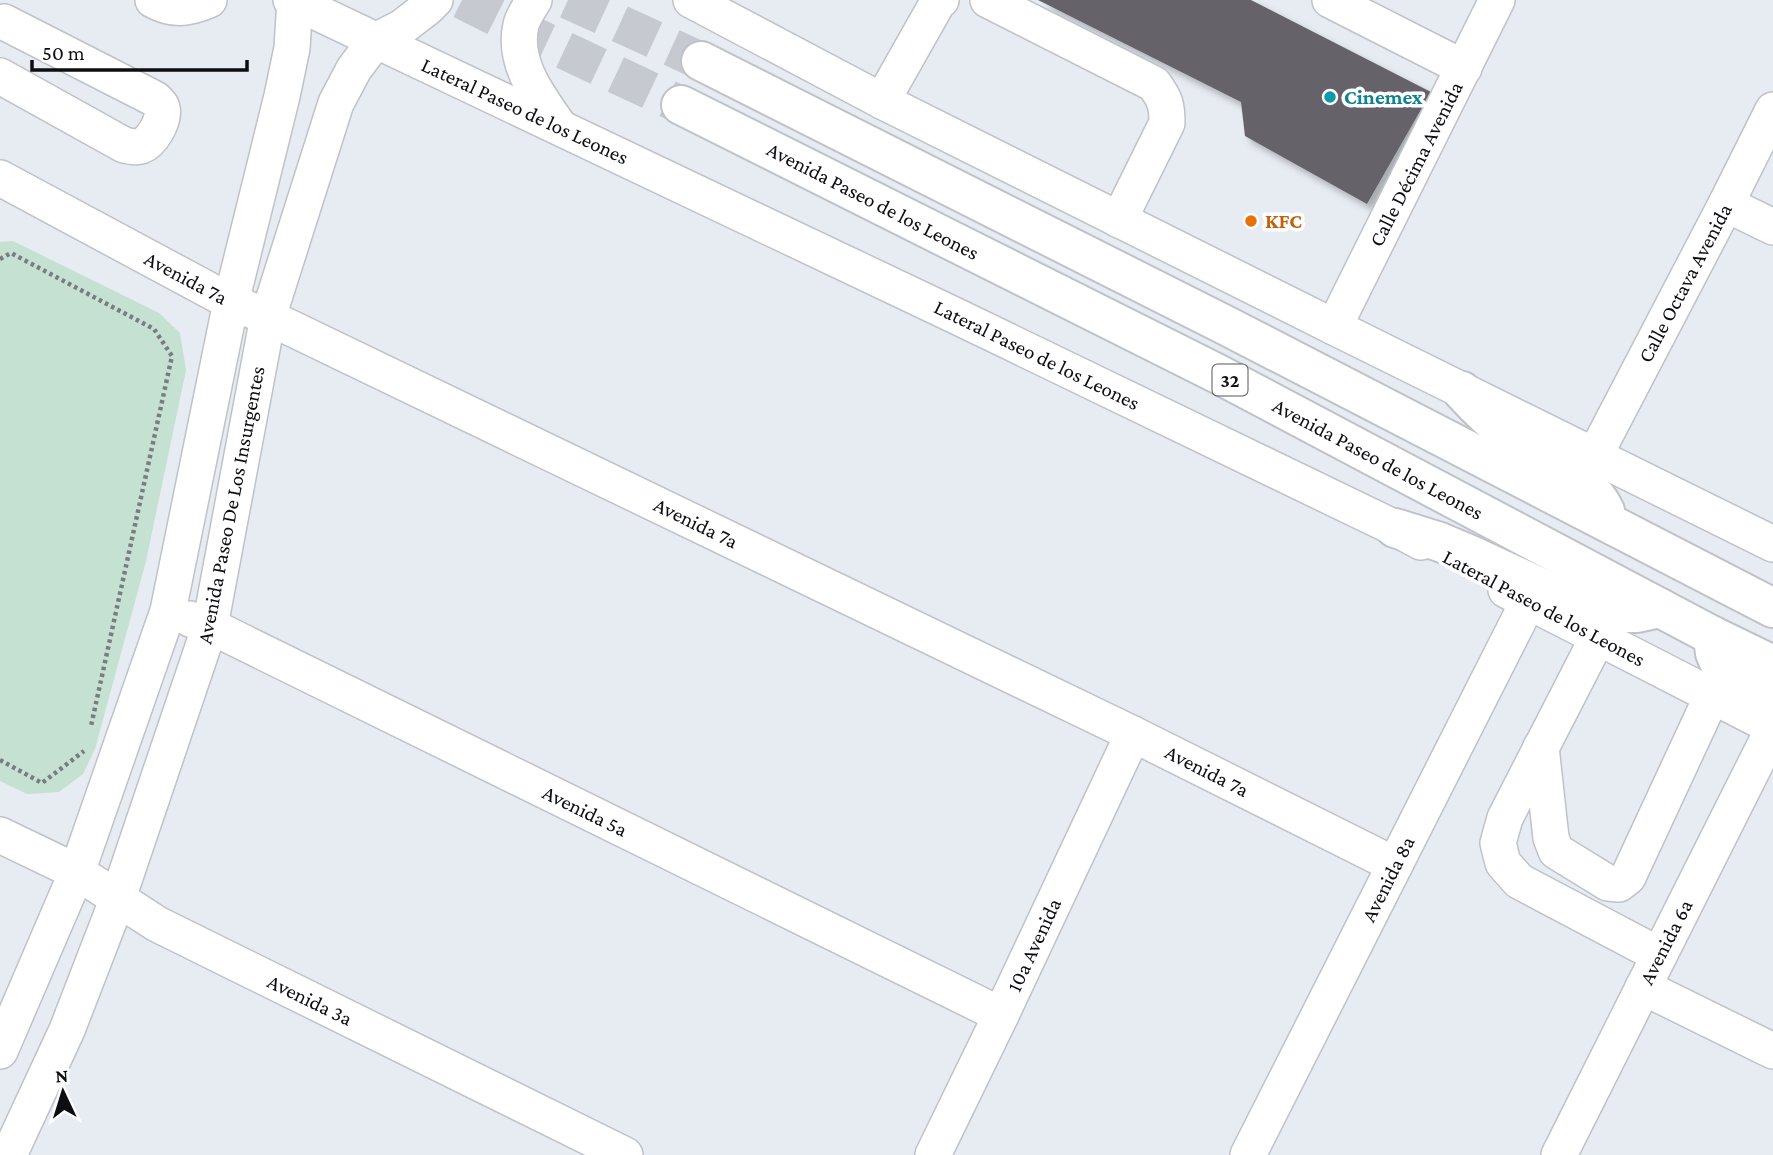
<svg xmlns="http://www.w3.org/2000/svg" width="1773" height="1155" font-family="'Crimson Pro',serif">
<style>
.green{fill:#c5e1d1}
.building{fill:#666269;filter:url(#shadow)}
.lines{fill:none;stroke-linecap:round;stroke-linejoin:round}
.major-tunnel{stroke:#c6cad0;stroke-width:38;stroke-dasharray:38 19;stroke-linecap:butt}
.minor-casing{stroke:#bec2c9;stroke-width:38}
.major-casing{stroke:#bec2c9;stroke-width:42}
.path{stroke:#797c81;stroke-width:4.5;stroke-dasharray:3.5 3.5;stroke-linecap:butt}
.minor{stroke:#fff;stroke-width:35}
.major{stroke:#fff;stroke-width:38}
.culture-dot{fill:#0f9aa8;stroke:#fff;stroke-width:2.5}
.food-dot{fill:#e8710a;stroke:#fff;stroke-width:2.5}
.labels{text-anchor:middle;stroke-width:7;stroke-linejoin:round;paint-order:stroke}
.shield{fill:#fff;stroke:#565658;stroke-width:2}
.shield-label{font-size:19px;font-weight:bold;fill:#0d0e11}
.culture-label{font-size:21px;font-weight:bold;fill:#0d838f;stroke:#fff;text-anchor:start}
.street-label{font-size:21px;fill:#0d0e11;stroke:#fff}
.food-label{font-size:21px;font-weight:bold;fill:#c56008;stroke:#fff;text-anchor:start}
</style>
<defs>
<filter id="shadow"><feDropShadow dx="6" dy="6" stdDeviation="3.5" flood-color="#0004"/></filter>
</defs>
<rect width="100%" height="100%" fill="#e7ebf2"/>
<!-- green -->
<path class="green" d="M13,241L159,313L180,333L186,370L146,561L95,749L83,774L59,792L27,794L0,781V242Z"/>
<!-- building -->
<path class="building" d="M1038,0H1251L1431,92L1367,204L1245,136L1241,102Z"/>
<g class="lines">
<!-- major-tunnel -->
<g class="major-tunnel">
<path d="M462,0L538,38L681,105"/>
<path d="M568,0L701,61"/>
</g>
<!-- minor casing -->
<g class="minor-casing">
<g id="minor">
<path d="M153,0C173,11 188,9 209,0"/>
<path d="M291,0L956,316L1395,528L1421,542"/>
<path d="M534,0C530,7 523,16 521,25C512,63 539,97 559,126"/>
<path d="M691,0L882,101L1334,327L1773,544"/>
<path d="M988,0L1154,84C1165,99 1167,105 1167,123L1119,220"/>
<path d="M1330,0L1464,68"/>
<path d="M0,76L124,145C130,146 135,148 141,146C152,142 165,120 162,108C161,104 158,102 155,99L4,22"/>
<path d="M882,101L938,2L941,0"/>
<path d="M0,178L231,302L268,317L1133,734L1395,865"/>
<path d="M1726,204L1773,227"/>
<path d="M1334,327L1497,0"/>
<path d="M1595,455L1726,204L1773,110"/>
<path d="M1506,590L1773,727"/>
<path d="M190,619L210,626L1001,1015"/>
<path d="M1598,637L1505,818L1498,843L1503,863L1519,881L1659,955"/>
<path d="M1541,747L1551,838L1556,851L1608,883L1619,884L1628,877L1712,696"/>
<path d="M0,835L77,872L157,924L625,1155"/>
<path d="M1643,987L1773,1051"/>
<path d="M0,1051L77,872L168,611L231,302L282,96L292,48L295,0"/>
<path d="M9,1155L67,1030L118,898L210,626L268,317L336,103L354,69L375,41L401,28L427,8L435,0"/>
<path d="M933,1155L1001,1015L1133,734"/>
<path d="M1248,1155L1528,602"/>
<path d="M1559,1155L1773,729"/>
</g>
</g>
<!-- major casing -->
<g class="major-casing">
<g id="major">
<path d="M701,61L1227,326L1773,608"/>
<path d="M681,105L1218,374L1713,636L1773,665"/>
<path d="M1462,391C1478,409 1495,425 1515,439C1544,460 1590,477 1605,511"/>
<path d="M1395,528L1440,542L1473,556L1585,608L1613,613H1637L1660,608"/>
<path d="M1713,636C1714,642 1714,648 1715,653C1723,678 1752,691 1773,704"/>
</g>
</g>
<!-- path -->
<g class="path">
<path d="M0,259L11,253L154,329L172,356L91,726"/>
<path d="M0,760L42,783L84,751"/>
</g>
<!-- minor -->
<use href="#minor" class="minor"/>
<!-- major -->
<use href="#major" class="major"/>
</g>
<!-- markers -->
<circle class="culture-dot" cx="1330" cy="97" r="7"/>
<circle class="food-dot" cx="1251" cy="221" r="7"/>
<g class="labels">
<!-- shield labels -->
<rect class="shield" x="1212.5" y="364.5" width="35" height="31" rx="5"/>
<g class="shield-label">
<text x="1230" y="387">32</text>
</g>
<!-- culture labels -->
<g class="culture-label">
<text x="1344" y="104">Cinemex</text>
</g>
<!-- street labels -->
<g class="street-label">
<text transform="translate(525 111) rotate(25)" y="7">Lateral Paseo de los Leones</text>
<text transform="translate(1416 164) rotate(-63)" y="7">Calle Décima Avenida</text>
<text transform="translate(873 201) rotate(27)" y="7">Avenida Paseo de los Leones</text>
<text transform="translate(186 278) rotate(28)" y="7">Avenida 7a</text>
<text transform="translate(1685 283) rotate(-62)" y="7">Calle Octava Avenida</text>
<text transform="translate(1037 355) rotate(26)" y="7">Lateral Paseo de los Leones</text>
<text transform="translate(1378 459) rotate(28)" y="7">Avenida Paseo de los Leones</text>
<text transform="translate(231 505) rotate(-79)" y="7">Avenida Paseo De Los Insurgentes</text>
<text transform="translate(696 523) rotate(26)" y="7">Avenida 7a</text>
<text transform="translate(1544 608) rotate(28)" y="7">Lateral Paseo de los Leones</text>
<text transform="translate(1207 771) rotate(27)" y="7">Avenida 7a</text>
<text transform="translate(585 811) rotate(26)" y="7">Avenida 5a</text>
<text transform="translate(1388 879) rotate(-63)" y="7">Avenida 8a</text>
<text transform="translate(1666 942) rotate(-63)" y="7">Avenida 6a</text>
<text transform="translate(1034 945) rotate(-65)" y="7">10a Avenida</text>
<text transform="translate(310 1000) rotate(26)" y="7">Avenida 3a</text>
</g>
<!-- food labels -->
<g class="food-label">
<text x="1265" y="228">KFC</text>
</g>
</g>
<!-- north arrow -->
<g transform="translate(63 1092) rotate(356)" stroke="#ffffff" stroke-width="5" paint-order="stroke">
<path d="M0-5L12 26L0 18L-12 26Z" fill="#0d0e11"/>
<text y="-10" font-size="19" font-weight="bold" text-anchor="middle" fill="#0d0e11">N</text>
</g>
<!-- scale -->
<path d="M32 60v10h215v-10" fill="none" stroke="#0d0e11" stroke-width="3.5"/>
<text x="42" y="60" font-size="21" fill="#0d0e11" stroke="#ffffff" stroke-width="5" paint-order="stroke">50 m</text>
</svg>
